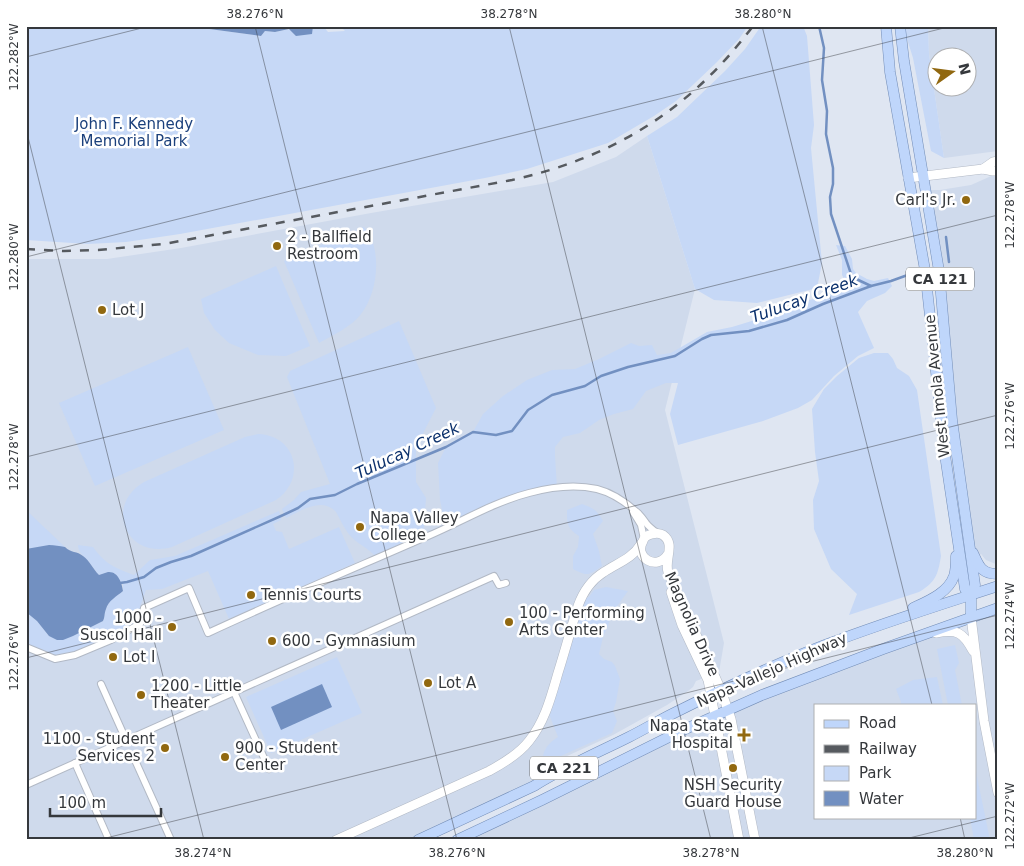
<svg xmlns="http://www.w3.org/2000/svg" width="1024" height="866" font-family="'DejaVu Sans',sans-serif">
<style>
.built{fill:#cfdaec;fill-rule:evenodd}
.green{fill:#c6d8f6}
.water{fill:#7290c1}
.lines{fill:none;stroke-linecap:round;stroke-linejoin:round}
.stream{stroke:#7290c1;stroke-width:2.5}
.street-casing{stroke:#b2b9c5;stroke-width:8}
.secondary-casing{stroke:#b2b9c5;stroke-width:10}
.primary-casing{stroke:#738db7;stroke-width:11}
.street{stroke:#fff;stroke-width:6}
.secondary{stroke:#fff;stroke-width:9}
.primary{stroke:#bfd6fb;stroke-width:10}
.rail{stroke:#565a5f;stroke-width:2.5;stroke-dasharray:9 9;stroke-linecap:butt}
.ticks{fill:none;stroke:#35383c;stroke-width:1;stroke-opacity:0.45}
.poi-dot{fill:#916810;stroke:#fff;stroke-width:2}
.labels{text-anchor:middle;stroke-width:5;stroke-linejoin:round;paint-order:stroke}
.shield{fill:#fff;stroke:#727476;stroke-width:1}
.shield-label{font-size:14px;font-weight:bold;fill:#35383c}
.park-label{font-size:15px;fill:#1b407c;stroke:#fff}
.poi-label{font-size:15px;fill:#35383c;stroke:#fff;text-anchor:start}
.street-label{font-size:15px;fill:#35383c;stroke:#fff}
.water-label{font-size:16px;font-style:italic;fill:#0c316c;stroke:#fff}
.neatline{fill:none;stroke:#35383c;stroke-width:2}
.ticks-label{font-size:12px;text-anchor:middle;fill:#35383c}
</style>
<rect width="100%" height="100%" fill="#dfe6f2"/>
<!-- built -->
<g class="built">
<path d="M928,26H998V151L944,158L929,54ZM936,58H966V88H936Z"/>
<path d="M647,136L695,289L665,410L724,643L719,672L696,681L693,687L688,691L667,705L613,735L543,767L534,786L418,840H26V259H107L181,248L371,213L553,182L616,157Z"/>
<path d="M998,173V565L986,560L981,554L975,558L926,190H940L971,185Z"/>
<path d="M998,608V746L989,750L998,793V840H457L735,708L946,631L969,643L971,617ZM815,705H975V817H815Z"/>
</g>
<!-- green -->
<g class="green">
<path d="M26,26H187L261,36L265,31L275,32L290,29L311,34L313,26H323L328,32L345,31L340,26H367L371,29L376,26H748L739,39L716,63L676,101L654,116L608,143L527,169L485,178L180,234L126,242L88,244L26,240Z"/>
<path d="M761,26H803L807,36L814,125L811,148L822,263L817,288L757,303L714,300L695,289L647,136L677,117L725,71L745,49Z"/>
<path d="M903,26H928L929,54L944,158L931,151L913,58Z"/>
<path d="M364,227C383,248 378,293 361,314C351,327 333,335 319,343L284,261Z"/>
<path d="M836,245L845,246L852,259L853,269L856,273L867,279L874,281L888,278L892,286L885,293L867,301L858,312L874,348L858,356L834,376L812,400L798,408L763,421L678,445L670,414L678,383H666L646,391L633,409L614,414L599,420L580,433L563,437L555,447V456L557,488L528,493L446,528L440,500L438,463L446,447L473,432L483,414L503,396L527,380L552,370L575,369L599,359L631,343L639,346L652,345L657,355L671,353L707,332L732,327L765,317L800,303L839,291L847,284L842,275V260Z"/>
<path d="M276,266L310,346L286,356L258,355L229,343L215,330L204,313L201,299Z"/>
<path d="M399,321L436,408L416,447V482L426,498L423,538L377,558C369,548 355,543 348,533C343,526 340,519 336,512C322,496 301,511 286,518L282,509L294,500L301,492L330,484L287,377L290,371Z"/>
<path d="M188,347L224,430L95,486L59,403Z"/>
<path d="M874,353H888L893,359L897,368L909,376L917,390L941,556C938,574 936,582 919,592L849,615L857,594L831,569L814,529L813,500L819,481L815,452L812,409L824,389L837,376L859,358Z"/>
<path d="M258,434C296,435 307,479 276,500L172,547C127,560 103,506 144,482L245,437Z"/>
<path d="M582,504C593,508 597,510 603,521L593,534L599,551L602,566C589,575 588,577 573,569V556L578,547L579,536C567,528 567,524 567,510Z"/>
<path d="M26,510L65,547H40L26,549Z"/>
<path d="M279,511L281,516V520L273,524L276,531L282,532L289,549L339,527L355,563L229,619L208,571L162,589L146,590L139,610L137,622L129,630L55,659L26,647V612L37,621L49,636H73L103,621C105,617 104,613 106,609C108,601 116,596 123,591V584L109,572L99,575C95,571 93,566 89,562C84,556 78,553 78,545L93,547C105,564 115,568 134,575L150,560L175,556Z"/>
<path d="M606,587L628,591L615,609L603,637L599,654L604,659L612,662L615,666L620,679L616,702L613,711L617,721L612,733L543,764C541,752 548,743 558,737L547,709L580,600L589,597L594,590Z"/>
<path d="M955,645L959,663L955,670L962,705H948L937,649Z"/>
<path d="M337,657L362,713L271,753L246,697Z"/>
<path d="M937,677L943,705H900L901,702L896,689L913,680Z"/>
<path d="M975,767L990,840H974L970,817H975Z"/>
</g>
<!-- water -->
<g class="water">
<path d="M187,26H313L312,34L296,36L289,29L275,32L265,31L261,36Z"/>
<path d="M49,545C55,545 59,546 65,547C71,553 77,551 83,556C90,561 93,569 99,575C102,574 105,573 108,572C118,571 122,583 123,591C117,596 108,601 106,609C104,614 105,617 103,621L73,636L63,640H57L49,636L37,621L26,612V549Z"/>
<path d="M322,684L332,707L281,730L271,707Z"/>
</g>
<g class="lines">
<!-- stream -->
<g class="stream">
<path d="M819,26L824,48L822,80L827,111L826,134L833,168V184L830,197L831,214L852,277L871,286L891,281L916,272"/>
<path d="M946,237L949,262"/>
<path d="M120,583L127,582L144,577L156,568L171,562L191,556L281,516L298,508L310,499L335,495L357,484L446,447L473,432L496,435L512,431L528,410L552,395L585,386L601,376L628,367L675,356L702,339L711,335L749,331L787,320L823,304L871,286"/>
</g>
<!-- street casing -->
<g class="street-casing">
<g id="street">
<path d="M633,512L641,525L644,539"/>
<path d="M26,647L55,659L75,655L111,640L140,624L144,608L189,588L208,633C281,599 355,568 428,536C461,522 494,502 529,493C551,487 575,484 597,489C613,493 627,503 639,514C642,517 644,520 646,523C649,527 653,530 657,533"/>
<path d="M101,684L126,740"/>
<path d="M234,692L269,769"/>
<path d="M134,758L171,840"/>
<path d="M75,763L109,840"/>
<path d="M26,785L494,576L499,585L506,583"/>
</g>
</g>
<!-- secondary casing -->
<g class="secondary-casing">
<g id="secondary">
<path d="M983,169L993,162L998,161"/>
<path d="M908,178L983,169L993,171H998"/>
<path d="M668,554C657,572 633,557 643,541C644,537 648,535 652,534C655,533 660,533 663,535C676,544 664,559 668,572L721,690L731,719L755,840"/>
<path d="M671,592L682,625L708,680L739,840"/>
<path d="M971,617L984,721L998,793"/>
<path d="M936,633C957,629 963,632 973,651"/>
<path d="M336,840L489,771C504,763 519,754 529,741C545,721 551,697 558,673C565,651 571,628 578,606C583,592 591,580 604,572C617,563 632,559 641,544"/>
</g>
</g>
<!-- primary casing -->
<g class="primary-casing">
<g id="primary">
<path d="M886,26L890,72L925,270L945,455L965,589L967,592L971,595"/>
<path d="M900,26L904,61L939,271L952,420L975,585L971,595V617"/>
<path d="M973,553C979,566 981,574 998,574"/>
<path d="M913,608C928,601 948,593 954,576C956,570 956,563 956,556"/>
<path d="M418,840L534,786C564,767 597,753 629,737C643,730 658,721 672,714C722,689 773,665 825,645C882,623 940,605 998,586"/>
<path d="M457,840L542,800L681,731L762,695L883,649L998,608"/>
</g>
</g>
<!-- street -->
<use href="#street" class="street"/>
<!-- secondary -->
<use href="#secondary" class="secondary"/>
<!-- primary -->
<use href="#primary" class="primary"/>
<!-- rail -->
<path class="rail" d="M26,249L64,251L98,250L164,244L512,180C614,157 690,110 753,26"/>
</g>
<!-- ticks -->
<path class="ticks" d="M255,26L457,840M509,26L711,840M762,26L932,705M26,57L150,26M26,129L204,840M26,257L952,26M26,457L998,215M26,658L998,415M960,817L965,840M98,840L998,615M901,840L998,816"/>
<!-- markers -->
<g class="poi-dot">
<circle cx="966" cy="200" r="5"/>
<circle cx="277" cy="246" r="5"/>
<circle cx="102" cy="310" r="5"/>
<circle cx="360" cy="527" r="5"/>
<circle cx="251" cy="595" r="5"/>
<circle cx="509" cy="622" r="5"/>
<circle cx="172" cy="627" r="5"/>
<circle cx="272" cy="641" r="5"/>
<circle cx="113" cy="657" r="5"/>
<circle cx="428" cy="683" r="5"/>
<circle cx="141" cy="695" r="5"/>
<path d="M741.5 727.5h5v5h5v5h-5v5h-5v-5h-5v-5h5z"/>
<circle cx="165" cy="748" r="5"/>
<circle cx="225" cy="757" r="5"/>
<circle cx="733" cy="768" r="5"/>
</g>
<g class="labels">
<!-- shield labels -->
<g class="shield">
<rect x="906" y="267.5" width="68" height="23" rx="4"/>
<rect x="530" y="756.5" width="68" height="23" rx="4"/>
</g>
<g class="shield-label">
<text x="940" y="284">CA 121</text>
<text x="564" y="773">CA 221</text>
</g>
<!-- park labels -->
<g class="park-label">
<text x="134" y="129">John F. Kennedy<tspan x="134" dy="17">Memorial Park</tspan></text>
</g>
<!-- poi labels -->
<g class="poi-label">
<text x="956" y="205" text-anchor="end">Carl's Jr.</text>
<text x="287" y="242">2 - Ballfield<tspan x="287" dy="17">Restroom</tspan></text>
<text x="112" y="315">Lot J</text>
<text x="370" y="523">Napa Valley<tspan x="370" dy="17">College</tspan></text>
<text x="261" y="600">Tennis Courts</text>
<text x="519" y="618">100 - Performing<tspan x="519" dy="17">Arts Center</tspan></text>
<text x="162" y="623" text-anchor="end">1000 -<tspan x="162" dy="17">Suscol Hall</tspan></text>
<text x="282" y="646">600 - Gymnasium</text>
<text x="123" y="662">Lot I</text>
<text x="438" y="688">Lot A</text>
<text x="151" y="691">1200 - Little<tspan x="151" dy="17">Theater</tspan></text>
<text x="733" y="731" text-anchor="end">Napa State<tspan x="733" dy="17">Hospital</tspan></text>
<text x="155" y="744" text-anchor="end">1100 - Student<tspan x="155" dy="17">Services 2</tspan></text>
<text x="235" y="753">900 - Student<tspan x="235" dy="17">Center</tspan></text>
<text x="733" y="790" text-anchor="middle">NSH Security<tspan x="733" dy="17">Guard House</tspan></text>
</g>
<!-- street labels -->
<g class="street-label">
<text transform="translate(937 386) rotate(-96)" y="5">West Imola Avenue</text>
<text transform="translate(692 624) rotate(66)" y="5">Magnolia Drive</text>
<text transform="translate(772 670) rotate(-24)" y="5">Napa-Vallejo Highway</text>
</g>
<!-- water labels -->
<g class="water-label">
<text transform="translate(804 298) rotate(-20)" y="6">Tulucay Creek</text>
<text transform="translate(407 450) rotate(-25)" y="6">Tulucay Creek</text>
</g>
</g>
<!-- border -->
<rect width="1024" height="866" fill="none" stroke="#ffffff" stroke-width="55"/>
<!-- legend -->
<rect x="814" y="704" width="162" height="115" fill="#ffffff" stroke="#aeafb1"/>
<rect x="824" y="720" width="25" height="8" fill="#bfd6fb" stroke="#aeafb1"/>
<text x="859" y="728" font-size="15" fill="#35383c">Road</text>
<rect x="824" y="745" width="25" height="8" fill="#565a5f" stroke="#aeafb1"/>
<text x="859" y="754" font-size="15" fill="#35383c">Railway</text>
<rect x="824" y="766" width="25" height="15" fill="#c6d8f6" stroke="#aeafb1"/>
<text x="859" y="778" font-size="15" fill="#35383c">Park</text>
<rect x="824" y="791" width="25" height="15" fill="#7290c1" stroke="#aeafb1"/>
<text x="859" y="804" font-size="15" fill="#35383c">Water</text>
<!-- north arrow -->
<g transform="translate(952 72) rotate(76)"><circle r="24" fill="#ffffff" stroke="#aeafb1"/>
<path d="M0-4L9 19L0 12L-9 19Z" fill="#916810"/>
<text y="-8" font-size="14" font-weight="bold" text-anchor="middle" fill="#35383c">N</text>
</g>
<!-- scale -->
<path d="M50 808v8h111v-8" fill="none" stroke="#35383c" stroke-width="2.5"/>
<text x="58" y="808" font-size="15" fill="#35383c" stroke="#ffffff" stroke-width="4" paint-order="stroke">100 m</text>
<rect x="28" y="28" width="968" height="810" class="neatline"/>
<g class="ticks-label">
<text x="255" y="18">38.276°N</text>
<text x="509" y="18">38.278°N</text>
<text x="763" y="18">38.280°N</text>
<text transform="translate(14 57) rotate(-90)" y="4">122.282°W</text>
<text transform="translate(1010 215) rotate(-90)" y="4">122.278°W</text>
<text transform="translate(14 257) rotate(-90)" y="4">122.280°W</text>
<text transform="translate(1010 416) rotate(-90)" y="4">122.276°W</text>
<text transform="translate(14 457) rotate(-90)" y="4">122.278°W</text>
<text transform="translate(1010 616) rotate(-90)" y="4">122.274°W</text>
<text transform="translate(14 657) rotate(-90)" y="4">122.276°W</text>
<text transform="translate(1010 816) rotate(-90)" y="4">122.272°W</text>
<text x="203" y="857">38.274°N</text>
<text x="457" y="857">38.276°N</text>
<text x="711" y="857">38.278°N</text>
<text x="965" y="857">38.280°N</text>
</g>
</svg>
